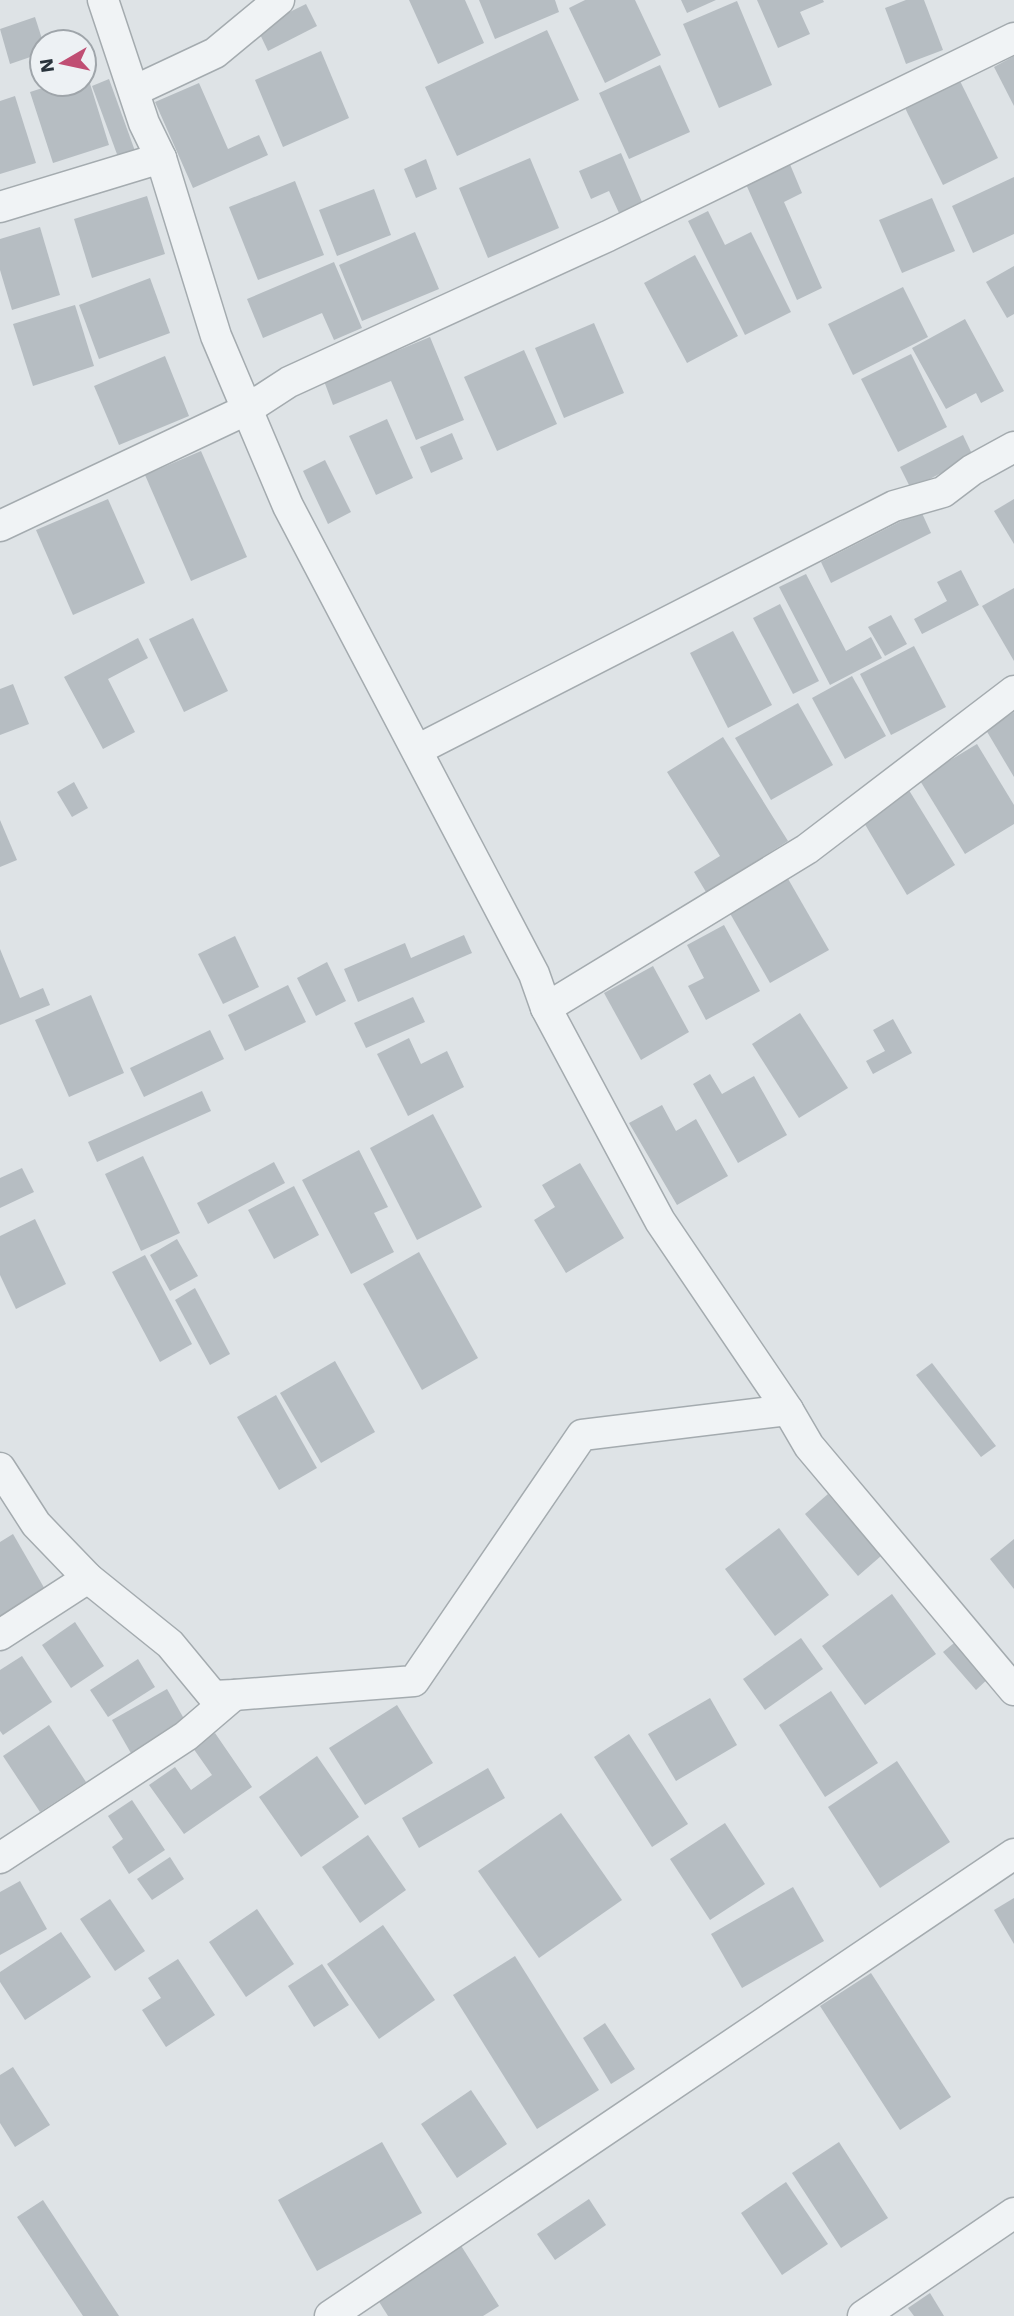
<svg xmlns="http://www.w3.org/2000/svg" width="1014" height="2316" font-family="'Work Sans',sans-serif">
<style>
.building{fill:#b6bdc2}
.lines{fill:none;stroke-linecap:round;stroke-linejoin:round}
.minor-casing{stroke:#a4abaf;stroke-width:33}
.minor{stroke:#f0f3f5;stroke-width:30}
</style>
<rect width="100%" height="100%" fill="#dee3e6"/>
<!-- building -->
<g class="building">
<path d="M409,0H465L484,43L438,64Z"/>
<path d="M479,0H555L559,12L495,39Z"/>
<path d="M585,0H635L661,55L605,83L569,8Z"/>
<path d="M681,0H716L687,13Z"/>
<path d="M757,0H823L824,2L800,12L810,34L778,48Z"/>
<path d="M906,0H924L943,50L906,64L885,8Z"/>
<path d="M737,1L772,85L719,108L683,24Z"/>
<path d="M306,4L317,26L268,51L257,28Z"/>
<path d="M35,17L43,42L42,53L10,64L0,29Z"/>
<path d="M547,30L579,100L457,156L425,87Z"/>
<path d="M321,51L349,118L283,147L255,80Z"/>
<path d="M1014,56V106L994,67Z"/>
<path d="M660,65L690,132L629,159L599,93Z"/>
<path d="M87,74L109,145L53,163L30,92L55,84H84V75Z"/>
<path d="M109,79L135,151L118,157L92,86Z"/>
<path d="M960,81L998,158L943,185L905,108Z"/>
<path d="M199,83L228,149L259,135L268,155L193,188L155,102Z"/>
<path d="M15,96L36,163L0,174V101Z"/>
<path d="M621,153L642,202L619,213L609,191L591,199L579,171Z"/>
<path d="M530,158L559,228L488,258L459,188Z"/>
<path d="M426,159L437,189L416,198L404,169Z"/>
<path d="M789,162L802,193L784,202L822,288L797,300L745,182Z"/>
<path d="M1014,177V234L973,253L952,206Z"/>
<path d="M295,181L324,255L258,280L229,207Z"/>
<path d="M374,189L391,235L337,256L319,210Z"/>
<path d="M147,196L165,254L92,278L74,219Z"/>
<path d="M932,198L955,251L902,273L879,220Z"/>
<path d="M708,211L725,245L751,232L791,312L745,335L688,221Z"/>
<path d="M40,227L60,295L12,310L0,270V239Z"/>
<path d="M415,232L439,289L362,321L339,265Z"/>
<path d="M695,255L738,336L687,363L644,283Z"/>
<path d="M334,262L362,328L334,340L322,313L263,338L247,299Z"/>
<path d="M1014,266V314L1007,318L986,282Z"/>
<path d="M150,278L170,333L99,359L79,305Z"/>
<path d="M903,287L928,337L853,375L828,324Z"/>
<path d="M75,305L94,366L33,386L13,324Z"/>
<path d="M965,319L1004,391L981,403L976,393L946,409L912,348Z"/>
<path d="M594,323L624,393L564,418L535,348Z"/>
<path d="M430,337L464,420L416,440L391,381L333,405L324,381Z"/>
<path d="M524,350L557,424L497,451L464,377Z"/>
<path d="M911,354L947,427L898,452L861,379Z"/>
<path d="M165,356L189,416L119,445L94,386Z"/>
<path d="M387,419L413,478L376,495L349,436Z"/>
<path d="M452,433L463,459L431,473L420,447Z"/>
<path d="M963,435L973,456L911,489L900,467Z"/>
<path d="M201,451L247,557L191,581L145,475Z"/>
<path d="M325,460L351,512L328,524L303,471Z"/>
<path d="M108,499L145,583L73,615L36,530Z"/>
<path d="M1014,499V544L994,511Z"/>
<path d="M921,511L931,533L831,583L821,562Z"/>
<path d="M961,570L979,605L922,634L914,619L947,601L937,582Z"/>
<path d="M806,574L846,651L871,637L882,658L830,685L779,587Z"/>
<path d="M1014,588V661L982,606Z"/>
<path d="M780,604L819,681L793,694L753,618Z"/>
<path d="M891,615L907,644L885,656L868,627Z"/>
<path d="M193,618L228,691L184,712L149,639Z"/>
<path d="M733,631L772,705L728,728L690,653Z"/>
<path d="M138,638L148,658L108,679L135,732L103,749L64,677Z"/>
<path d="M914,646L946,707L891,735L860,674Z"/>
<path d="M852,676L886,736L845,759L812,698Z"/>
<path d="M13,684L29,724L0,735V689Z"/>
<path d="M798,703L833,765L771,800L735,738Z"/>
<path d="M1014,712V777L986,730Z"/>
<path d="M723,737L788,841L706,892L694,872L720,856L667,772Z"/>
<path d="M977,744L1014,805V824L965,854L919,779Z"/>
<path d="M74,782L88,808L72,817L57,792Z"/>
<path d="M907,787L955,865L907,895L860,816Z"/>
<path d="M0,820L17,860L0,867Z"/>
<path d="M787,877L829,950L770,983L728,910Z"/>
<path d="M724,925L760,991L706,1020L688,986L704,978L687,945Z"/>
<path d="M464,935L472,953L358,1002L344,969L405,943L411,958Z"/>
<path d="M235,936L259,987L223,1004L198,954Z"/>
<path d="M0,949L20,998L43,988L50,1005L0,1025Z"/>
<path d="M327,962L346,1001L316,1016L297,978Z"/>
<path d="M653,966L689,1032L641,1060L604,993Z"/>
<path d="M288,985L306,1022L245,1051L228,1015Z"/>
<path d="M91,995L124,1073L69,1097L35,1020Z"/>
<path d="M413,997L425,1022L366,1048L354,1023Z"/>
<path d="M800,1013L848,1088L799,1118L752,1044Z"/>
<path d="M893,1019L912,1053L873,1074L866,1061L885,1051L873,1030Z"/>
<path d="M210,1030L224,1059L144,1097L130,1068Z"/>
<path d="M409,1038L421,1064L447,1051L464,1087L408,1116L377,1054Z"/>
<path d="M710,1074L722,1094L754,1076L787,1135L738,1163L693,1084Z"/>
<path d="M202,1091L211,1111L97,1162L88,1142Z"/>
<path d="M662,1105L676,1131L696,1119L728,1176L677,1205L629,1123Z"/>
<path d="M433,1114L482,1207L417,1240L370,1148Z"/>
<path d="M359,1150L388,1207L374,1213L394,1252L351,1274L302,1180Z"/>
<path d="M143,1156L180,1233L141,1251L105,1174Z"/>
<path d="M274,1162L285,1183L208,1224L197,1203Z"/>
<path d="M580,1163L624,1238L566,1273L534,1220L555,1207L542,1185Z"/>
<path d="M22,1168L34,1192L0,1208V1178Z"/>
<path d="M294,1186L319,1235L274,1259L248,1210Z"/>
<path d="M35,1219L66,1284L16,1309L0,1275V1236Z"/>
<path d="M177,1239L198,1276L170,1291L150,1255Z"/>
<path d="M419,1252L478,1358L422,1390L363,1284Z"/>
<path d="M145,1255L192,1344L160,1362L112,1272Z"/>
<path d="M195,1288L230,1354L210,1365L175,1300Z"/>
<path d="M335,1361L375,1432L321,1463L280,1393Z"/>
<path d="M932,1363L996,1446L981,1457L916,1375Z"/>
<path d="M276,1395L317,1468L279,1490L237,1417Z"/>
<path d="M828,1494L881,1556L858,1576L805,1514Z"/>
<path d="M779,1528L829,1595L775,1636L725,1569Z"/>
<path d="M13,1534L50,1598L0,1626V1542Z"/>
<path d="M1014,1539V1589L990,1559Z"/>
<path d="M892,1594L936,1654L865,1705L822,1646Z"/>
<path d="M75,1622L104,1666L71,1688L42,1645Z"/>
<path d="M801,1638L823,1669L765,1710L743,1679Z"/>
<path d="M959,1639L991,1676L976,1690L943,1652Z"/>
<path d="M22,1656L52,1702L3,1735L0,1731V1670Z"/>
<path d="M138,1659L155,1687L108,1717L90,1690Z"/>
<path d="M167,1689L187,1724L132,1755L112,1720Z"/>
<path d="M831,1691L878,1763L825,1797L779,1725Z"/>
<path d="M710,1698L737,1745L676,1781L648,1734Z"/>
<path d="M397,1705L433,1763L365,1805L329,1748Z"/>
<path d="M49,1725L86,1782L40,1812L3,1756Z"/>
<path d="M215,1733L252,1787L184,1834L149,1785L175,1767L191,1790L212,1775L193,1748Z"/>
<path d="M629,1734L688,1824L652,1847L594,1757Z"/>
<path d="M317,1756L359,1817L301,1857L259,1797Z"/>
<path d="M897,1761L950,1842L880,1888L828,1807Z"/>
<path d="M488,1768L505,1798L419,1848L402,1818Z"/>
<path d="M132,1800L165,1850L129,1874L112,1847L123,1839L108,1816Z"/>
<path d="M561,1813L622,1900L539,1958L478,1871Z"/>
<path d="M725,1823L765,1884L710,1920L670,1859Z"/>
<path d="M368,1835L406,1890L360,1923L322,1867Z"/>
<path d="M170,1857L184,1879L152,1900L137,1879Z"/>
<path d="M20,1881L47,1929L0,1955V1892Z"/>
<path d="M793,1887L824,1941L742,1988L711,1934Z"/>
<path d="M1014,1898V1944L994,1910Z"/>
<path d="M110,1899L145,1951L115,1971L80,1919Z"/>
<path d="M257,1909L294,1964L246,1997L209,1942Z"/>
<path d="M383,1925L435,2000L379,2039L327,1964Z"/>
<path d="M61,1932L91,1977L25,2020L0,1982V1972Z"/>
<path d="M515,1956L599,2090L537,2129L453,1995Z"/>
<path d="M178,1959L215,2015L166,2047L142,2010L161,1998L148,1978Z"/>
<path d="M322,1964L349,2005L314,2027L288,1986Z"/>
<path d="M871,1973L951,2097L900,2130L820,2006Z"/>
<path d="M605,2023L635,2069L611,2084L583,2038Z"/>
<path d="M13,2067L50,2125L15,2147L0,2123V2075Z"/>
<path d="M471,2090L507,2144L457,2178L421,2124Z"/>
<path d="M382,2142L422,2213L317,2271L278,2200Z"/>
<path d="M839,2142L888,2218L841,2248L792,2173Z"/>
<path d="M786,2182L828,2244L782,2275L741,2213Z"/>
<path d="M589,2199L606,2225L555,2260L537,2234Z"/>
<path d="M43,2200L119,2316H83L17,2217Z"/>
<path d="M460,2244L499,2306L483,2316H388L376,2297Z"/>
<path d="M930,2293L944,2316H914L908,2308Z"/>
</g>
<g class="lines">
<!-- minor casing -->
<g class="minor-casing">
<g id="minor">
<path d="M103,0L144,123L161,158L216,336L288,506L534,974L546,1008L660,1221L788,1410L809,1446L1014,1690"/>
<path d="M134,91L215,53L279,0"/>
<path d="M0,207L161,158"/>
<path d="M0,526L246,410L289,382L608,236L1014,38"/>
<path d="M417,750L894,506L943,492L972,470L1014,447"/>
<path d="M546,1008L807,849L1014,691"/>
<path d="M0,1468L36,1524L88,1578L170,1644L213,1696L234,1695L414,1681L582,1435L788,1410"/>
<path d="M0,1635L88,1578"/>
<path d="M0,1858L186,1736L234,1695"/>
<path d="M330,2316L1014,1854"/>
<path d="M863,2316L1014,2213"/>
</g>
</g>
<!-- minor -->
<use href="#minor" class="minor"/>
</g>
<!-- north arrow -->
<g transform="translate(63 63) rotate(261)"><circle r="33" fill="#edf1f4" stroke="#9fa5aa" stroke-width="2"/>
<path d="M0-5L12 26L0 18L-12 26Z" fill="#c04e73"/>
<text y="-10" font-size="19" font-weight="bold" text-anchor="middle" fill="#29333b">N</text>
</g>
</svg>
